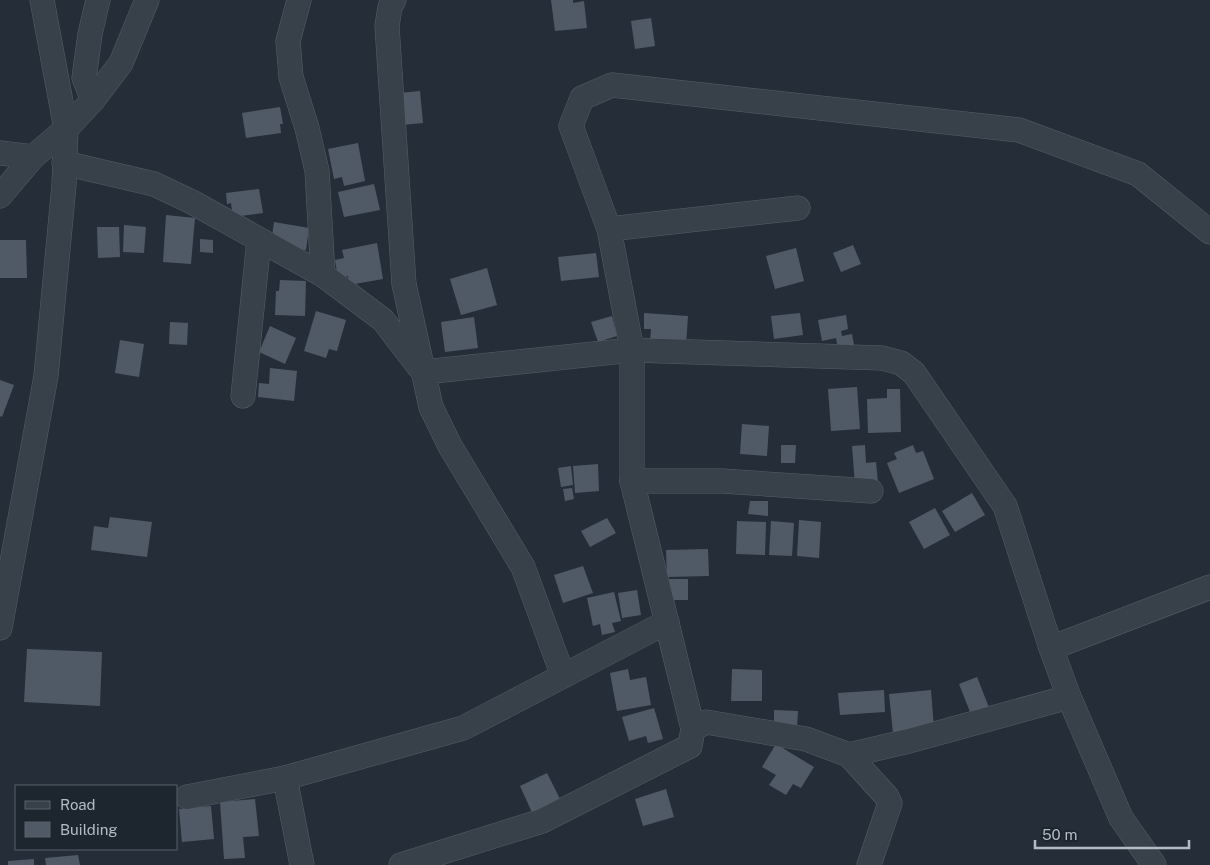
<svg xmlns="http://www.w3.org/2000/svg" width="1210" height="865" font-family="'Public Sans',sans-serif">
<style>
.building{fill:#505a67}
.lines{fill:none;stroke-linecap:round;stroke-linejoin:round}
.minor-casing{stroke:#565e67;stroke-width:25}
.minor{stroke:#384049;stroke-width:24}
</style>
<rect width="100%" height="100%" fill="#252e38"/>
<!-- building -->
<g class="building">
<path d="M551,0H573V3L584,1L587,28L555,31Z"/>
<path d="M651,18L655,46L635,49L631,21Z"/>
<path d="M420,91L423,123L402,125L399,93Z"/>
<path d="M280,107L283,124H280L281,133L246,138L242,113Z"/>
<path d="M358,143L365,181L344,186L342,177L334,179L328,149Z"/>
<path d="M374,184L380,210L344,217L338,192Z"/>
<path d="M259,189L263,213L233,217L231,203L227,204L226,193Z"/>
<path d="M166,215L195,218L191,264L163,262Z"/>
<path d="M274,222L309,228L306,250L271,245Z"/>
<path d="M124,225L146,227L144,253L123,252Z"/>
<path d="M97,227H119L120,257L98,258Z"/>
<path d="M200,239L213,240V253L200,252Z"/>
<path d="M0,240H26L27,278H0Z"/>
<path d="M377,243L383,279L349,285L348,276L338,278L335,260L344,258L342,250Z"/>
<path d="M853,245L861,264L841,272L833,253Z"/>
<path d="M796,248L804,281L775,289L766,256Z"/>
<path d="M596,253L599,277L561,281L558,257Z"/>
<path d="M487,268L497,305L461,315L450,279Z"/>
<path d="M280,280L306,281L305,316L275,315L276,291H279Z"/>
<path d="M316,311L346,320L337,351L329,349L326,358L304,351Z"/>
<path d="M644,313L688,316L686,345L650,342L651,329H644Z"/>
<path d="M800,313L803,335L774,339L771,316Z"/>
<path d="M846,315L848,329L841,331L842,336L852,334L854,345L838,349L836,338L822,341L818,320Z"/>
<path d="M612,316L617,336L598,342L591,322Z"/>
<path d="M474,317L478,348L445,352L441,322Z"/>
<path d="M170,322L188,323L187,345L169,344Z"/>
<path d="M270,326L296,338L285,364L259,352Z"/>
<path d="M120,340L144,344L139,377L115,373Z"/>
<path d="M270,368L297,371L294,401L258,397L259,383L269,384Z"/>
<path d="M0,380L14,385L2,417L0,416Z"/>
<path d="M857,387L860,429L831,431L828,389Z"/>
<path d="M887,389H900L901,432L868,433L867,399L887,398Z"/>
<path d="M742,424L769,426L767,456L740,454Z"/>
<path d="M781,445H796L795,463H781Z"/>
<path d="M865,445L866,463L876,462L878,483L855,485L852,446Z"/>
<path d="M913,445L916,453L923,451L934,479L899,493L887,463L897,459L894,453Z"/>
<path d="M598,464L599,491L575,493L573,466Z"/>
<path d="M571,466L573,485L561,487L558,468Z"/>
<path d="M572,488L574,499L565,501L563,489Z"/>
<path d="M972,493L985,515L955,532L942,511Z"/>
<path d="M750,501H768V516L748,514Z"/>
<path d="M935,508L950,535L924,549L909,522Z"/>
<path d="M110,517L152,522L147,557L91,550L94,526L108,528Z"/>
<path d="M607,518L616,533L590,547L581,531Z"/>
<path d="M799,520L821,522L819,558L797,556Z"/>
<path d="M737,521L766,522L765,555L736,554Z"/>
<path d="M771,521L794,523L792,556L769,555Z"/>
<path d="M708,549L709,576L667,577L666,550Z"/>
<path d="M583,566L593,593L563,603L554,575Z"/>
<rect x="667" y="579" width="21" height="21"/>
<path d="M637,590L641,615L622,618L618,593Z"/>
<path d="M614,592L621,621L612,623L615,632L602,635L600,624L593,626L587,598Z"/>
<path d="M27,649L102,652L100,706L24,702Z"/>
<path d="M628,669L630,680L646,677L651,705L617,711L610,673Z"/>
<path d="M732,669L762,670V701H731Z"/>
<path d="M977,677L990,710L972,717L959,684Z"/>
<path d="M884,690L885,712L840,715L838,693Z"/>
<path d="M931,690L934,729L893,733L889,694Z"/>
<path d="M654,708L663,739L648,743L646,736L629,741L622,717Z"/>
<path d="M774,710L798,711L797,727L774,726Z"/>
<path d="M776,744L814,767L801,788L793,784L786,795L769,785L776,775L762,767Z"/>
<path d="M547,773L562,803L534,817L520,786Z"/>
<path d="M666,789L674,817L643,826L635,799Z"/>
<path d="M255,799L259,836L243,837L245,858L224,859L220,802Z"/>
<path d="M211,806L214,839L182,842L179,809Z"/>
<path d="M78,855L80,865H46L45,858Z"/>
<path d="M34,859V865H8V861Z"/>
</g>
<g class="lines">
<!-- minor casing -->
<g class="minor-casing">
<g id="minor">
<path d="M299,0L288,41L291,77L307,128L317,171L323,275"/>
<path d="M394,0L390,7L387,26L404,284L431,407L450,446L523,567L563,676"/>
<path d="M93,100L84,78L90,34L98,0"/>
<path d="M0,153L33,157"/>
<path d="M64,163L154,184L192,202L323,275L383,320L419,367"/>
<path d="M0,196L33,157L66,129L93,100L121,63L147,0"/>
<path d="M609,229L798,208"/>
<path d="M424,372L632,350L882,358L901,363L914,373L1005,506L1051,648L1069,697L1121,818L1154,865"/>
<path d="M243,396L259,240"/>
<path d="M632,481H722L871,491"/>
<path d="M0,628L46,376L64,185L66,129L42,0"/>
<path d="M1051,648L1210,587"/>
<path d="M693,729L706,722L806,739L849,755L887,797L890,803L869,865"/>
<path d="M849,755L909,741L1069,697"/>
<path d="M285,778L302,865"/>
<path d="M187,797L285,778L463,728L667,622"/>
<path d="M401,865L542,821L690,746L693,729L632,481V350L609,229L571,126L582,98L612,85L1019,130L1138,174L1210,232"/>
</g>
</g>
<!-- minor -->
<use href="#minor" class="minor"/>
</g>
<!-- legend -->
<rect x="15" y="785" width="162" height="65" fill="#1d252e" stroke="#59616a"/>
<rect x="25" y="801" width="25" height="8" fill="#384049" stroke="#59616a"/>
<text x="60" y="810" font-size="15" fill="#b3bbc5">Road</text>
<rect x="25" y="822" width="25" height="15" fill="#505a67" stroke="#59616a"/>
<text x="60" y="835" font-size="15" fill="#b3bbc5">Building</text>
<!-- scale -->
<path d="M1035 840v8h154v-8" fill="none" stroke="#b3bbc5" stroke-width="2.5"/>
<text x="1042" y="840" font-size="15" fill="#b3bbc5" stroke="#1d252e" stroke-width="4" paint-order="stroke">50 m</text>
</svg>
